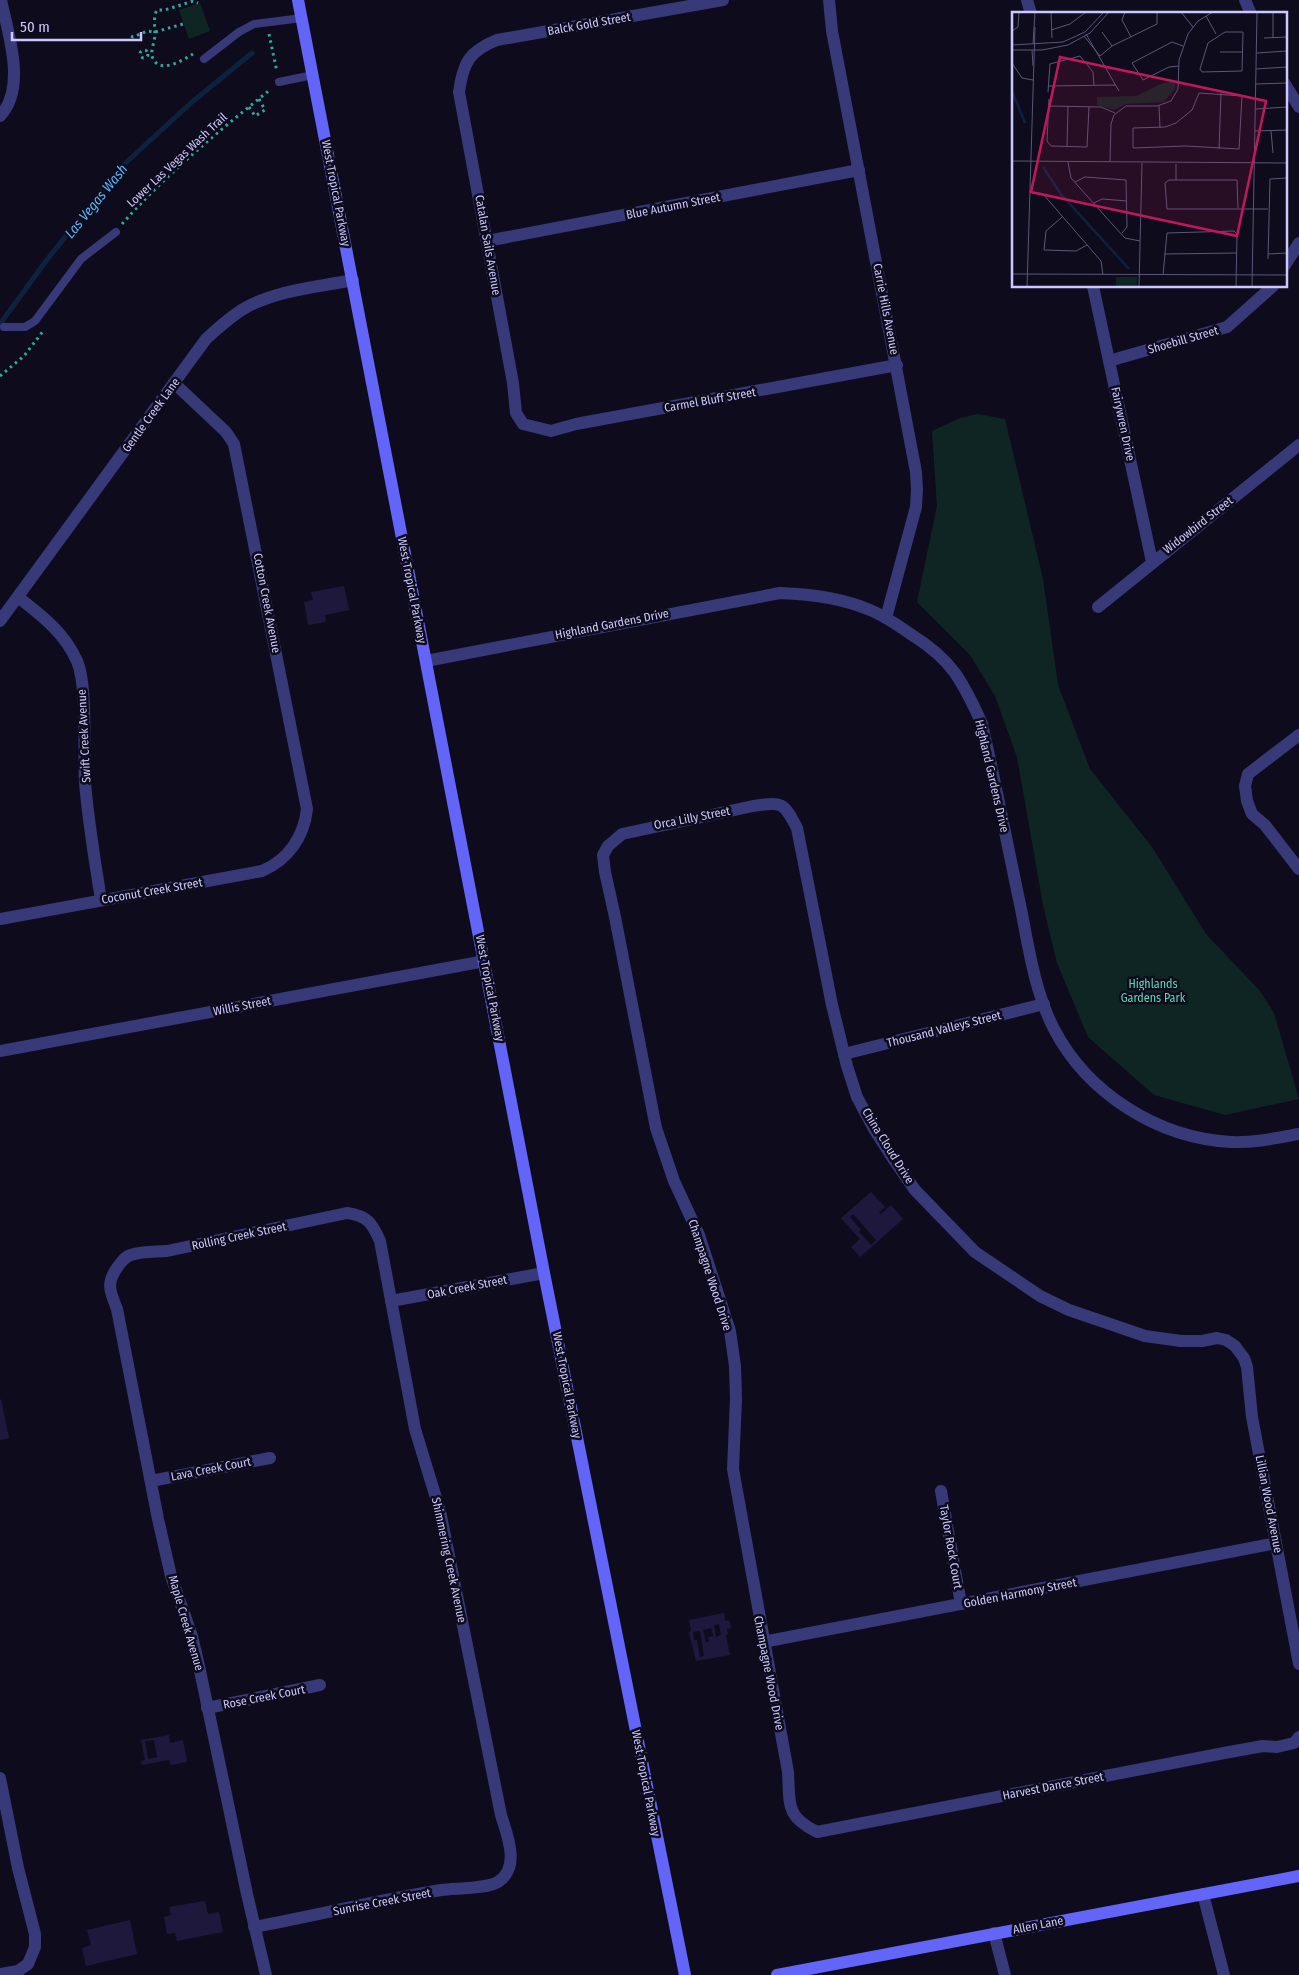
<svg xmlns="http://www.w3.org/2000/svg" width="1299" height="1975" font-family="'Fira Sans Condensed',sans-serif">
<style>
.green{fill:#0f2524}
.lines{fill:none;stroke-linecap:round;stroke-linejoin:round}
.stream{stroke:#0d223e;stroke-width:5}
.building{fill:#1e193c;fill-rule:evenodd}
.path{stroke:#31a89c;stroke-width:3;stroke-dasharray:2.5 4;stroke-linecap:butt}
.lane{stroke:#383979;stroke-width:8}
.street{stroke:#383979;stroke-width:12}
.secondary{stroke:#6365f9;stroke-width:12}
.labels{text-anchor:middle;stroke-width:5;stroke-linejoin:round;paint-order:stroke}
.street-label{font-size:12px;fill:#ccc8fd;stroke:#0e0c1c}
.park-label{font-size:12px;fill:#59d9b4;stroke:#0e0c1c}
.water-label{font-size:14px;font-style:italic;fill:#5bb6f9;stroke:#0e0c1c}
.inset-river{fill:none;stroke:#0d223e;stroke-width:2.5}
.inset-road{fill:none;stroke:#5a5776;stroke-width:1}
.view{fill:#c2185b;fill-opacity:0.15;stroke:#c2185b;stroke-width:2.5}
.inset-edge{fill:none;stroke:#ccc8fd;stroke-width:2.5}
</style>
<rect width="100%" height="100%" fill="#0e0c1c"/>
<!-- green -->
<g class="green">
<path d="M200,3L210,31L189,39L179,10Z"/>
<path d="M978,414L1005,419L1043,579L1058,685L1090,769L1152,847L1206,934L1260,991L1274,1013L1299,1099L1225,1115L1154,1095L1088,1037L1057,963L1043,905L1017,757L995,696L970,655L917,602L937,506L932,431L960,418Z"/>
</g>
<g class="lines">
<!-- stream -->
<path class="stream" d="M0,324L46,261L120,168L192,102L252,53"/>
</g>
<!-- building -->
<g class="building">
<path d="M344,586L349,610L325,615L326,622L308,625L304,602L313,600L311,592Z"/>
<path d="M871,1192L885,1207L879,1212L881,1214L891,1205L903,1219L860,1257L851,1247L860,1239L841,1218ZM853,1214L876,1240L871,1245L859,1232L861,1230L850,1217Z"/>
<path d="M1,1399L9,1438L0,1440V1400Z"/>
<path d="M724,1613L725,1621L729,1620L731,1628L727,1629L728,1634L726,1635L730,1655L696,1661L689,1633L691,1630L689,1620ZM719,1624L721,1635L716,1637L714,1625ZM711,1628L713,1636L708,1637L709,1642H706L703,1630ZM700,1631L704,1656L700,1657L697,1640H694L693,1632Z"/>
<path d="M169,1735L170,1743L183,1740L187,1762L171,1765L169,1760L142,1765L141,1761L145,1760L141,1740ZM154,1740L157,1757L148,1759L145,1741Z"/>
<path d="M205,1901L208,1914L219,1912L223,1932L177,1941L175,1933L167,1934L164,1917L171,1915L169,1907Z"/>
<path d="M130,1920L137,1954L86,1966L82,1948L91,1945L87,1930Z"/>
</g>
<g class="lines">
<!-- path -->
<g class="path">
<path d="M269,34L277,72"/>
<path d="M131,36L133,37L147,31L155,32L183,24"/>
<circle cx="144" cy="54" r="4"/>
<path d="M193,54C183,60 158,76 152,56C151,50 154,43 155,36C155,29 153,16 157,10H165L190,2L193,1L198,3"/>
<path d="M249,107L255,116L265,110L259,99"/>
<path d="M122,224C166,174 219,131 271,89"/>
<path d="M0,376L24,356L44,330"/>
</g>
<!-- lane -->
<g class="lane">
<path d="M204,59L239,32L254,24L302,18"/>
<path d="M279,82L313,75"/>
<path d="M4,327H25L35,321L81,259L116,232"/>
</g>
<!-- street -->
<g class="street">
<path d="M723,0L497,40C469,51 463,63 459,92L513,383L516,413L523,424L551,431L576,424L897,365"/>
<path d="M829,0L832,31L916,472L917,490L916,507L886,618"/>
<path d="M1027,0L1031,14"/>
<path d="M1245,0L1251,14"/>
<path d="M1285,84L1299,107"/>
<path d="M0,116C27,88 8,33 1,0"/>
<path d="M487,241L859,170"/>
<path d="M1285,265L1299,243"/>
<path d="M1093,286L1152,562"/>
<path d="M1109,361L1227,327L1273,286"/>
<path d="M18,597C42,616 64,632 77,661C88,687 83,751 85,782C88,821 95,861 101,900"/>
<path d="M1098,607L1299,445"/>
<path d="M0,621L206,339C218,328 231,316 245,308C277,290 318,287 353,280"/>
<path d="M426,661L780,593C809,594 842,598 870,610C885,616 899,626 912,635C928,645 944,658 955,673C966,689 974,706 982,724C996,785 1008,848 1021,909C1029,950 1035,992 1054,1029C1088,1094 1158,1138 1231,1142C1254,1143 1277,1138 1299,1134"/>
<path d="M1299,735L1248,774L1245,786L1247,801L1252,814L1265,825L1299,869"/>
<path d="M0,919L262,871C288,860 304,837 307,809L234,444L226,432L174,383"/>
<path d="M0,1051L485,961"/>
<path d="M844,1054L1044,1004"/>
<path d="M391,1301L544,1273"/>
<path d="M151,1481L270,1458"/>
<path d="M941,1491L961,1604"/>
<path d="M763,1642L1276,1543"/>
<path d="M1299,1664L1252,1417L1247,1367L1244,1358L1235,1346L1226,1340L1217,1338L1202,1341H1181L1145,1336L1069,1310L1040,1296L975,1252L915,1190L894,1160L874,1129L857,1097L847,1066L832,1005L797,828C783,801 782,802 753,806L622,834L608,846L603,855L605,872L615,917L656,1128L674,1181L699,1235L730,1331L735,1366L736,1399L733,1469L788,1772C790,1804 785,1816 817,1832L1224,1753L1263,1746L1277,1747L1294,1743L1299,1737"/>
<path d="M207,1708L320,1685"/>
<path d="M0,1778L18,1868L35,1934V1947L28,1964L18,1971L0,1974"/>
<path d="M1203,1894L1224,1975"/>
<path d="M254,1927C317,1915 379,1900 441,1890C456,1888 486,1889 498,1882C521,1867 507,1835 501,1815L440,1511L415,1429L380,1241C372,1223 368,1216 347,1213L167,1251C155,1252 143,1251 131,1255C126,1256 122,1261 119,1265C106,1282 109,1290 117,1309L158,1519L171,1576L192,1636L199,1666L247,1894L266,1975"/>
<path d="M994,1933L1005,1975"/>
</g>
<!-- secondary -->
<g class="secondary">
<path d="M298,0L544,1273L685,1975"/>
<path d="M777,1975L1299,1876"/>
</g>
</g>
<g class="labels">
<!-- street labels -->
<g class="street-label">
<text transform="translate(589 24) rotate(-10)" y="4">Balck Gold Street</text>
<text transform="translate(177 160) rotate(-43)" y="4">Lower Las Vegas Wash Trail</text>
<text transform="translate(336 193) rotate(79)" y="4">West Tropical Parkway</text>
<text transform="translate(673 206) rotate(-11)" y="4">Blue Autumn Street</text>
<text transform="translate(488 245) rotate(80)" y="4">Catalan Sails Avenue</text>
<text transform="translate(886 309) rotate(79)" y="4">Carrie Hills Avenue</text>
<text transform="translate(1183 340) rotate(-16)" y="4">Shoebill Street</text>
<text transform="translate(710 400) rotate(-10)" y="4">Carmel Bluff Street</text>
<text transform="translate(151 415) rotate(-54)" y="4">Gentle Creek Lane</text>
<text transform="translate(1123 424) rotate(78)" y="4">Fairywren Drive</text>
<text transform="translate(1198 525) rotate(-38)" y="4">Widowbird Street</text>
<text transform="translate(412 590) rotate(79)" y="4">West Tropical Parkway</text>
<text transform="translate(267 603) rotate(79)" y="4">Cotton Creek Avenue</text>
<text transform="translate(612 624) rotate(-11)" y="4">Highland Gardens Drive</text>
<text transform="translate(84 736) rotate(-93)" y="4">Swift Creek Avenue</text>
<text transform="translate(992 776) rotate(77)" y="4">Highland Gardens Drive</text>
<text transform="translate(692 818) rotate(-11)" y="4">Orca Lilly Street</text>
<text transform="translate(152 891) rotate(-10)" y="4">Coconut Creek Street</text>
<text transform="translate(490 988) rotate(79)" y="4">West Tropical Parkway</text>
<text transform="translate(242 1006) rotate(-11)" y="4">Willis Street</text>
<text transform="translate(944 1029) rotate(-14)" y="4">Thousand Valleys Street</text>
<text transform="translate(888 1146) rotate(58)" y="4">China Cloud Drive</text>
<text transform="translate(239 1236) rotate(-12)" y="4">Rolling Creek Street</text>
<text transform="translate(710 1275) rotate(72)" y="4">Champagne Wood Drive</text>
<text transform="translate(467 1287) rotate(-11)" y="4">Oak Creek Street</text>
<text transform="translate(567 1385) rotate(79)" y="4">West Tropical Parkway</text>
<text transform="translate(211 1469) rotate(-11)" y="4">Lava Creek Court</text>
<text transform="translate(1269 1504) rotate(79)" y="4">Lillian Wood Avenue</text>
<text transform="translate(951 1547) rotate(80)" y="4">Taylor Rock Court</text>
<text transform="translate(449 1560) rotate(78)" y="4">Shimmering Creek Avenue</text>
<text transform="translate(1020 1593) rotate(-11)" y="4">Golden Harmony Street</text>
<text transform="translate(186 1623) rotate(74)" y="4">Maple Creek Avenue</text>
<text transform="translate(769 1673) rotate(79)" y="4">Champagne Wood Drive</text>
<text transform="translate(264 1697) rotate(-11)" y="4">Rose Creek Court</text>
<text transform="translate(646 1783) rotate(79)" y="4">West Tropical Parkway</text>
<text transform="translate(1053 1786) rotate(-11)" y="4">Harvest Dance Street</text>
<text transform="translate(382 1902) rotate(-11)" y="4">Sunrise Creek Street</text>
<text transform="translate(1038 1925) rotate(-11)" y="4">Allen Lane</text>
</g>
<!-- park labels -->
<g class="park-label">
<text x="1153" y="988">Highlands<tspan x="1153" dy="14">Gardens Park</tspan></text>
</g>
<!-- water labels -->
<g class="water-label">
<text transform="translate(96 201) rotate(-51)" y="5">Las Vegas Wash</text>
</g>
</g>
<!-- overview -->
<g transform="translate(1012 12)">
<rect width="275" height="275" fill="#0e0c1c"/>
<path d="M163,69V77L152,90L114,92L102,98L85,93V85L124,84L151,71ZM104,265H125V275H104Z" fill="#0f2524"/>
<path class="inset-river" d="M0,79L13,111M31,155L48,181L117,257"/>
<path class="inset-road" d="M39,0L40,26M113,0L110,8L119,25M169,0L181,15M194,4L204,22M39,18L58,12L74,0M0,19L6,15L7,0M90,20L100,34M213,20H231L230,59L190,60L188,57L196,31ZM74,22L107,79M72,24L88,44M252,26L275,25M261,26V0M21,32L23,0M0,33L51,30L73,20L92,0M0,38H30L56,33L78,21L97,0M20,38L21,54M208,40H230M245,41L275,39M88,44L100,34L145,12V0M0,51L10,66L21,68M167,54L157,55L131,68L120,51L160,30L171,34M244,57L275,55M244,72L275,71M37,74L104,73M36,80L38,52L68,44L81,60L82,73M187,81L230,84L227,137L174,134L121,136V116L153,115L164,111L180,98ZM37,87L35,129L39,134L75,135L77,95M36,94L89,95L103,101M147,94L148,116M244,97L275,95M243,119L275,118M259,119L261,141M55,135L56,94M207,137L209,81M0,149L275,151M98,149L99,112L102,103L114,94H145L159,89L166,77L167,48L176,22L186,9L201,0M56,150L59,166L101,213L113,226L128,229M164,168V152M63,170L73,165L114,168L115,215L110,221M18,180L31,182L89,249L91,263M82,191L90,187L115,189M226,196L225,168H157L153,171L155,197H256M50,205L34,219L32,238L64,239L75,233M152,242L225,241M256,242L275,241M256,247L258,167L275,166M0,262L275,263M151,263L155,221L222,219L225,222L224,275M15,275L23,15M127,275L130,151M240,275L245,0"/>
<path class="view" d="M48,45L254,89L225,224L19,180Z"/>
<rect width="275" height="275" class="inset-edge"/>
</g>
<!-- scale -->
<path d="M12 32v8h129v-8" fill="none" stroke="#ccc8fd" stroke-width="2.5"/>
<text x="20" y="32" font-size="15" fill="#ccc8fd" stroke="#0e0c1c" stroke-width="4" paint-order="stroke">50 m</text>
</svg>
